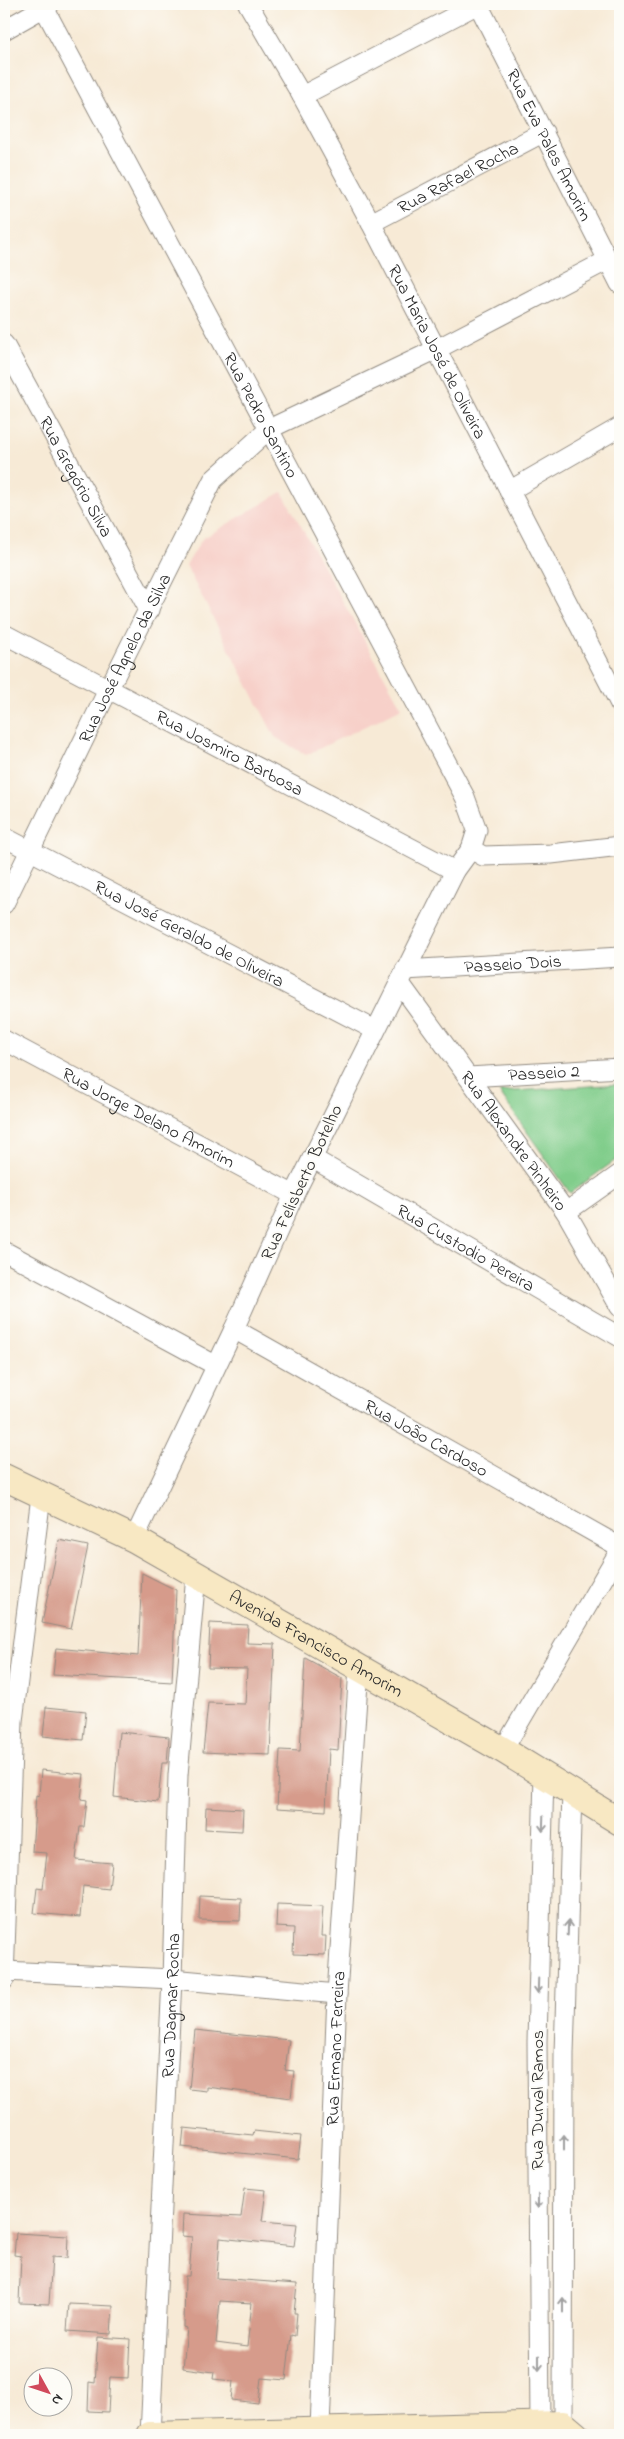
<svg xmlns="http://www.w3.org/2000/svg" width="624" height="2439" font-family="'Indie Flower',sans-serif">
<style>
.built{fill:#f7d0c9}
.green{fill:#81cd8b;stroke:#567c5b}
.building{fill:#d69b8b;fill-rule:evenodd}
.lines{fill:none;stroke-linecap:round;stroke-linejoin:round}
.street-casing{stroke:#918a80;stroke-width:21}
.secondary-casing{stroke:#918a80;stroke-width:28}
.street{stroke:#fff;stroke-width:19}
.secondary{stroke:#f8e8c3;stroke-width:26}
.oneway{stroke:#a0a0a0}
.labels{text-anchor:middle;stroke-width:4;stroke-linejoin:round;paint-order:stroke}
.street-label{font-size:18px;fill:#2b2b2b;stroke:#fdfcf7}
</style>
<rect width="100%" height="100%" fill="#fdfcf7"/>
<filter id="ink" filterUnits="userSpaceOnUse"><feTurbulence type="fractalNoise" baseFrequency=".02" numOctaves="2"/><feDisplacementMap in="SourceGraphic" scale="10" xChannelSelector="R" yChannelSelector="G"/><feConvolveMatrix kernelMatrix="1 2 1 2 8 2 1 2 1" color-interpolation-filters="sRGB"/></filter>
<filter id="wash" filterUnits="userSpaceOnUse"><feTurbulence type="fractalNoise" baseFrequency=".0096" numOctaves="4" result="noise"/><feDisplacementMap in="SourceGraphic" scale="20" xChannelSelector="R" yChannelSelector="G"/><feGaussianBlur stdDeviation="1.12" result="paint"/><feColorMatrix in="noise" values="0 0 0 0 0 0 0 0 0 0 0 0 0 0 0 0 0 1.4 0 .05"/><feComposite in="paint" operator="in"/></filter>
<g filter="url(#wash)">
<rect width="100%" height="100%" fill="#f7ead6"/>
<!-- built -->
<path class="built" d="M282,492L402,708L306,755L275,737L186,566L202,539Z"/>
<!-- green -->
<path class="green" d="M620,1084V1157L570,1193L499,1092Z"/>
<g id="blocks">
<!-- building -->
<g class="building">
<path d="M59,1540L88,1546L71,1629L42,1623Z"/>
<path d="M142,1573L176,1590L172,1682L53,1675L56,1648L138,1656Z"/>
<path d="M210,1623L248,1625L247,1643L275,1644L270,1755L203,1752L208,1703L245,1704L247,1669L208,1668Z"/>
<path d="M305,1658L342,1678L338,1750L329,1749L326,1811L277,1808L280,1750L300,1751Z"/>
<path d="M46,1707L86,1711L83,1740L43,1736Z"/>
<path d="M119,1732L169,1737L167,1763H162L158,1802L114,1797Z"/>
<path d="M41,1770L84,1774L81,1799L87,1800L84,1827H80L76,1860L112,1863L109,1889L83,1886L80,1917L34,1913L37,1888L43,1889L47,1853L32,1852L36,1795L39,1796Z"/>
<path d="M206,1807L243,1809L242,1831L205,1829Z"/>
<path d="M200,1896L241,1898L240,1921L199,1920Z"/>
<path d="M277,1904L323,1906L321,1936H326L325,1955L293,1954L294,1928L276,1927Z"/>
<path d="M195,2030L289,2040L285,2070L294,2071L291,2098L207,2087V2091L189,2089Z"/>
<path d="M184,2128L253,2135L254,2131L301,2136L298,2159L182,2147Z"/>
<path d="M245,2188L266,2190L262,2221L297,2224L294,2246L220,2238L217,2278L297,2284L294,2313H297L295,2336L291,2335L286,2380L261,2378L258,2403L231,2400L233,2381L213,2379L214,2372L183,2368L187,2328L184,2327L185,2276H189L192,2237L182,2236L183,2214L241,2217ZM220,2301L252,2303L247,2347L216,2343Z"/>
<path d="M16,2233L68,2236L67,2258L52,2257L49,2304L19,2303L21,2256L14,2255Z"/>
<path d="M69,2304L113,2306L111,2334L67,2331Z"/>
<path d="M98,2337L130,2339L128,2378L110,2377L108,2412L88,2411L89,2382L95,2383Z"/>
</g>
</g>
</g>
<g filter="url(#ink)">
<use href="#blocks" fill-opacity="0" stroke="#918a80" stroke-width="1"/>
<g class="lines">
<!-- street casing -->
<g class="street-casing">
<g id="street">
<path id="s1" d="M42,4L465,797L477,830L471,849L455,871L294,1195L234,1329L134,1539"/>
<path id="s2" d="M248,4L302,96L371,223L620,704"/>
<path id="s3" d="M478,4L620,284"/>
<path d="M4,30L50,4"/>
<path d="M302,96L478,4"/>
<path id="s4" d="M371,223L544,132"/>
<path id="s5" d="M4,344L149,610"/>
<path d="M509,491L620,427"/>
<path id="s6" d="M4,634L455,871"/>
<path id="s7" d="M4,837L375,1030"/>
<path d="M471,849L483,856L551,854L620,846"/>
<path id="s8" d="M4,904L108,690L213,480L269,429L435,350L608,260"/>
<path id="s9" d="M405,970L620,957"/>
<path id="s10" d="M399,982L566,1212L620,1307"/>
<path id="s11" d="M4,1040L294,1195"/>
<path id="s12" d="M468,1077L620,1068"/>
<path id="s13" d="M312,1158L620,1337"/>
<path d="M566,1212L620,1174"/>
<path d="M4,1251L215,1365"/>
<path id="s14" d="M234,1329L620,1547"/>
<path d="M503,1750L620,1550"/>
<path d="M4,1971L172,1979L337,1994"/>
<path d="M4,1980L13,1721L41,1496"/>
<path d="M540,2424L537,2042L544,1775"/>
<path d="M563,2424L564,2054L572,1792"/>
<path id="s15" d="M320,2429L337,1994L359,1668"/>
<path id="s16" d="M150,2435L172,1979L178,1775L196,1575"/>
</g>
</g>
<!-- secondary casing -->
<g class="secondary-casing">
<g id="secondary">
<path id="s17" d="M4,1477L134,1539L503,1750L620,1822"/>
<path d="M150,2435L563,2424L576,2435"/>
</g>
</g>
<!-- street -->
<use href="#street" class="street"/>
<!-- secondary -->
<use href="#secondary" class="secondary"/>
</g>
<!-- one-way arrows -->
<defs><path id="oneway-shaft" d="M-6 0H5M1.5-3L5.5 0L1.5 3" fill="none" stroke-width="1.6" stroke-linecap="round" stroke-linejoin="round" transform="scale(1.25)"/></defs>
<g class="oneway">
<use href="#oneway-shaft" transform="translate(543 1824) rotate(92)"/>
<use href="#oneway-shaft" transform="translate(568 1928) rotate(-88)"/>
<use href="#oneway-shaft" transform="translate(538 1986) rotate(92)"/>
<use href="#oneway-shaft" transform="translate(564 2142) rotate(-90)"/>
<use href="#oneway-shaft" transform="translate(538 2201) rotate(90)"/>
<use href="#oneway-shaft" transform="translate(563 2305) rotate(-90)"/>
<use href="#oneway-shaft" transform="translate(539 2363) rotate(90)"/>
</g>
</g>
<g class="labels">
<!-- street labels -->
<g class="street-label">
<text dy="6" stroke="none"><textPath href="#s3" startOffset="158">Rua Eva Pales Amorim</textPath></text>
<text dy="6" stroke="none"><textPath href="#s4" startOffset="98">Rua Rafael Rocha</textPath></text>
<text dy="6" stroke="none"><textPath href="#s2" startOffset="396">Rua Maria José de Oliveira</textPath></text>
<text dy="6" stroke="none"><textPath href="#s1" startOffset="466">Rua Pedro Santino</textPath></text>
<text dy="6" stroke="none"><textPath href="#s5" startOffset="151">Rua Gregório Silva</textPath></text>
<text dy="6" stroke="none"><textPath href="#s8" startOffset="274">Rua José Agnelo da Silva</textPath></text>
<text dy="6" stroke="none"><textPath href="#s6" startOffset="255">Rua Josmiro Barbosa</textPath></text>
<text dy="6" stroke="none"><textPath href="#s7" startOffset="209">Rua José Geraldo de Oliveira</textPath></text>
<text dy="6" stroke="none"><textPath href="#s9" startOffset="108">Passeio Dois</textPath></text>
<text dy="6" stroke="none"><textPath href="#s12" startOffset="76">Passeio 2</textPath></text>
<text dy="6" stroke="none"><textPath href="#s11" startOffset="164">Rua Jorge Delano Amorim</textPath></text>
<text dy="6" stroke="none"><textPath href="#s10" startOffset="196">Rua Alexandre Pinheiro</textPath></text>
<text transform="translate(301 1182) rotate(-65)" y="6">Rua Felisberto Botelho</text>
<text dy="6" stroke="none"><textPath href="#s13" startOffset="178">Rua Custodio Pereira</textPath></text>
<text dy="6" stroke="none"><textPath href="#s14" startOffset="221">Rua João Cardoso</textPath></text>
<text dy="6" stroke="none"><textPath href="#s17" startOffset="354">Avenida Francisco Amorim</textPath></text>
<text dy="6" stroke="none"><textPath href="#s16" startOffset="430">Rua Dagmar Rocha</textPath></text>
<text dy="6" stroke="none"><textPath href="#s15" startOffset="381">Rua Ermano Ferreira</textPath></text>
<text transform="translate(537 2100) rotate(-90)" y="6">Rua Durval Ramos</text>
</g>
</g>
<!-- margin -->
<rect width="624" height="2439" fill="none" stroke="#fdfcf7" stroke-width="20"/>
<!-- north arrow -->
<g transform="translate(48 2392) rotate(130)"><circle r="24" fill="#fdfcf7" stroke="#a9a8a5"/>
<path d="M0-4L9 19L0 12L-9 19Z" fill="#d1495b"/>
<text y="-8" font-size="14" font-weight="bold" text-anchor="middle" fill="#2b2b2b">N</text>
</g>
</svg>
